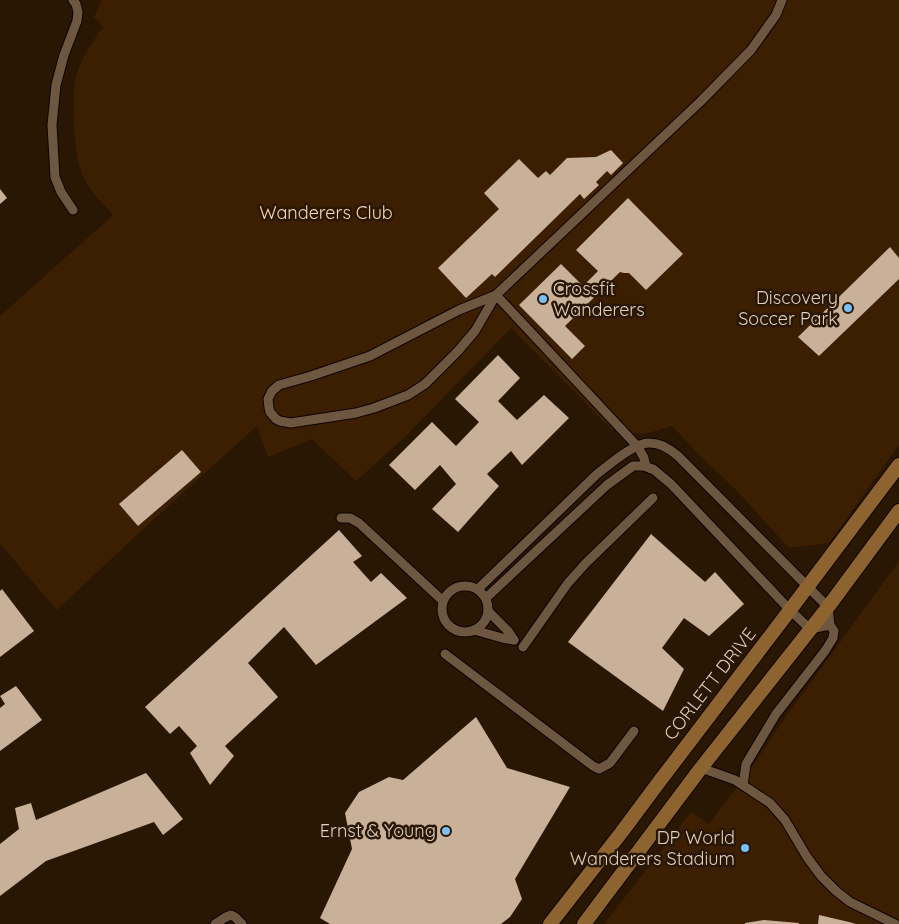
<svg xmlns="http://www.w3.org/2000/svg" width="899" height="924" font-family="Quicksand,sans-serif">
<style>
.green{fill:#3b1f00}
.building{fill:#c9b098}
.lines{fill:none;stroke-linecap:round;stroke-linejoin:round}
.service-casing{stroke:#100200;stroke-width:11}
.secondary-casing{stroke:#100200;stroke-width:16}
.service{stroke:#6d5741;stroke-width:9}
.secondary{stroke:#8d6430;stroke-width:14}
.poi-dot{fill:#7abff8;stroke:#291603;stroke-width:2}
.labels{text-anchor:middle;stroke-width:5;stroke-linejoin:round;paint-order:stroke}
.park-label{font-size:18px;fill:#fad7b7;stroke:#291603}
.poi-label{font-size:18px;fill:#dfd1c5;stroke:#291603;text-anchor:end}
.street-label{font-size:18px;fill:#dfd1c5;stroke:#291603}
</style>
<rect width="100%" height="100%" fill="#291603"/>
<!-- green -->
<g class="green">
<path d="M102,0H899V445L829,543L789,548L737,491L700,456L672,426L648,433L633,434L611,429L511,328L405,437L356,481L312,439L268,457L257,426L142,530L57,610L0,544V316L113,215C103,203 89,191 83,176C74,157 70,94 77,74C82,55 92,43 103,27L94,17Z"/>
<path d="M899,561V924H604L691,812L709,824L752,767L779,726Z"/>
</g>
<!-- building -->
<g class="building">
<path d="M611,150L623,163L611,175L607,171L596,182L599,185L584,199L580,194L495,277L492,274L466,298L438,268L499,209L484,193L519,159L538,178L546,171L550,175L567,158L596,157Z"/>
<path d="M0,189L7,198L0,204Z"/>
<path d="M628,198L683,254L646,290L629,273H624L620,272L565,326L585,346L572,359L519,305L561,264L583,286L598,271L576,250Z"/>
<path d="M890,247L899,258V279L819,356L798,337Z"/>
<path d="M498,355L520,378L498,401L517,420L544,395L569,418L522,465L511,451L487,474L499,486L458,532L432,509L456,484L440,465L415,490L389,465L432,422L456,446L479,422L455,399Z"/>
<path d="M182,450L201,472L138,526L119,504Z"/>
<path d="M339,530L362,556L353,562L371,582L381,573L407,598L316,665L284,627L248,663L278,697L225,746L234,756L210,785L190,753L197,746L179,726L170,734L145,707Z"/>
<path d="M651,534L705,582L715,572L744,604L709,636L684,618L662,648L684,669L663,711L568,642Z"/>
<path d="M2,589L34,631L0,657V591Z"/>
<path d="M16,686L42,720L0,751V708L5,704L0,696Z"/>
<path d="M476,717L507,768L570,787L515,879L522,899L510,917L501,924H330L320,918L352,849L345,813L359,792L389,777L403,780Z"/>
<path d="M146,773L183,819L163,835L154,822L46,861L0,896V844L19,829L15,808L31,803L36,820Z"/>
<path d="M819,915L849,922L856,924H818Z"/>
<path d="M764,920L799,923V924H745V923Z"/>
</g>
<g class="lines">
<!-- service casing -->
<g class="service-casing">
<g id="service">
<path d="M73,210L61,192L55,177L52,125L56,85L64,55L77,21L78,12L76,4L73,0"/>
<path d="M496,295L459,310L370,356L311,376L279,385L272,391L268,399L269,408L270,412L276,419L280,421L291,423L356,413L374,408L408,395L425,384L458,351L475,331L496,295L701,101L751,50L776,15L782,0"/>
<path d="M496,295L638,447L644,458L646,466L651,469"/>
<path d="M341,518H350L359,523L443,601"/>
<circle cx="465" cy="609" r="23"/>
<path d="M478,589L597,474C609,465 635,442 650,443C661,443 670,449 678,456L828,607L830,625L834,631L833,638L825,651L776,714L746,764L743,785"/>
<path d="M486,598L607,485L633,466H643L653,469L671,484L790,610L810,629L830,625"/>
<path d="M488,611L508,631L514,640"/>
<path d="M474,630L502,638L514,640"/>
<path d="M523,647L568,583L586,563L653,498"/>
<path d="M445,654L593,766L599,769L610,763L634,731"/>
<path d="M701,768L735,780L770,803L785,820L807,857L821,876L836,891L850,902L895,924"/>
<path d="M215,924L226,917L231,915L235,917L242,924"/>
</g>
</g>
<!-- secondary casing -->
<g class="secondary-casing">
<g id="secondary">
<path d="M550,924L621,833L659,782L790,610L899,465"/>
<path d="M584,924L701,768L828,607L899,511"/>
</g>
</g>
<!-- service -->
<use href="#service" class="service"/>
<!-- secondary -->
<use href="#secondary" class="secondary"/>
</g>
<!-- markers -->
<g class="poi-dot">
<circle cx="543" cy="299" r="5"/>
<circle cx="848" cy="308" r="5"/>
<circle cx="446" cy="831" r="5"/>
<circle cx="745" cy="848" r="5"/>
</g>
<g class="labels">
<!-- park labels -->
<g class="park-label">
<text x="326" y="219">Wanderers Club</text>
</g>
<!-- poi labels -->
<g class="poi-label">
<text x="553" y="295" text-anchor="start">Crossfit<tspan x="553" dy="21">Wanderers</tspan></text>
<text x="838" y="304">Discovery<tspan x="838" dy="21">Soccer Park</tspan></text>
<text x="436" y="837">Ernst &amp; Young</text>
<text x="735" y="844">DP World<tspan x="735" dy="21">Wanderers Stadium</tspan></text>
</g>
<!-- street labels -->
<g class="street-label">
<text transform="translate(710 684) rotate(-52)" y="6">CORLETT DRIVE</text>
</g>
</g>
</svg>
